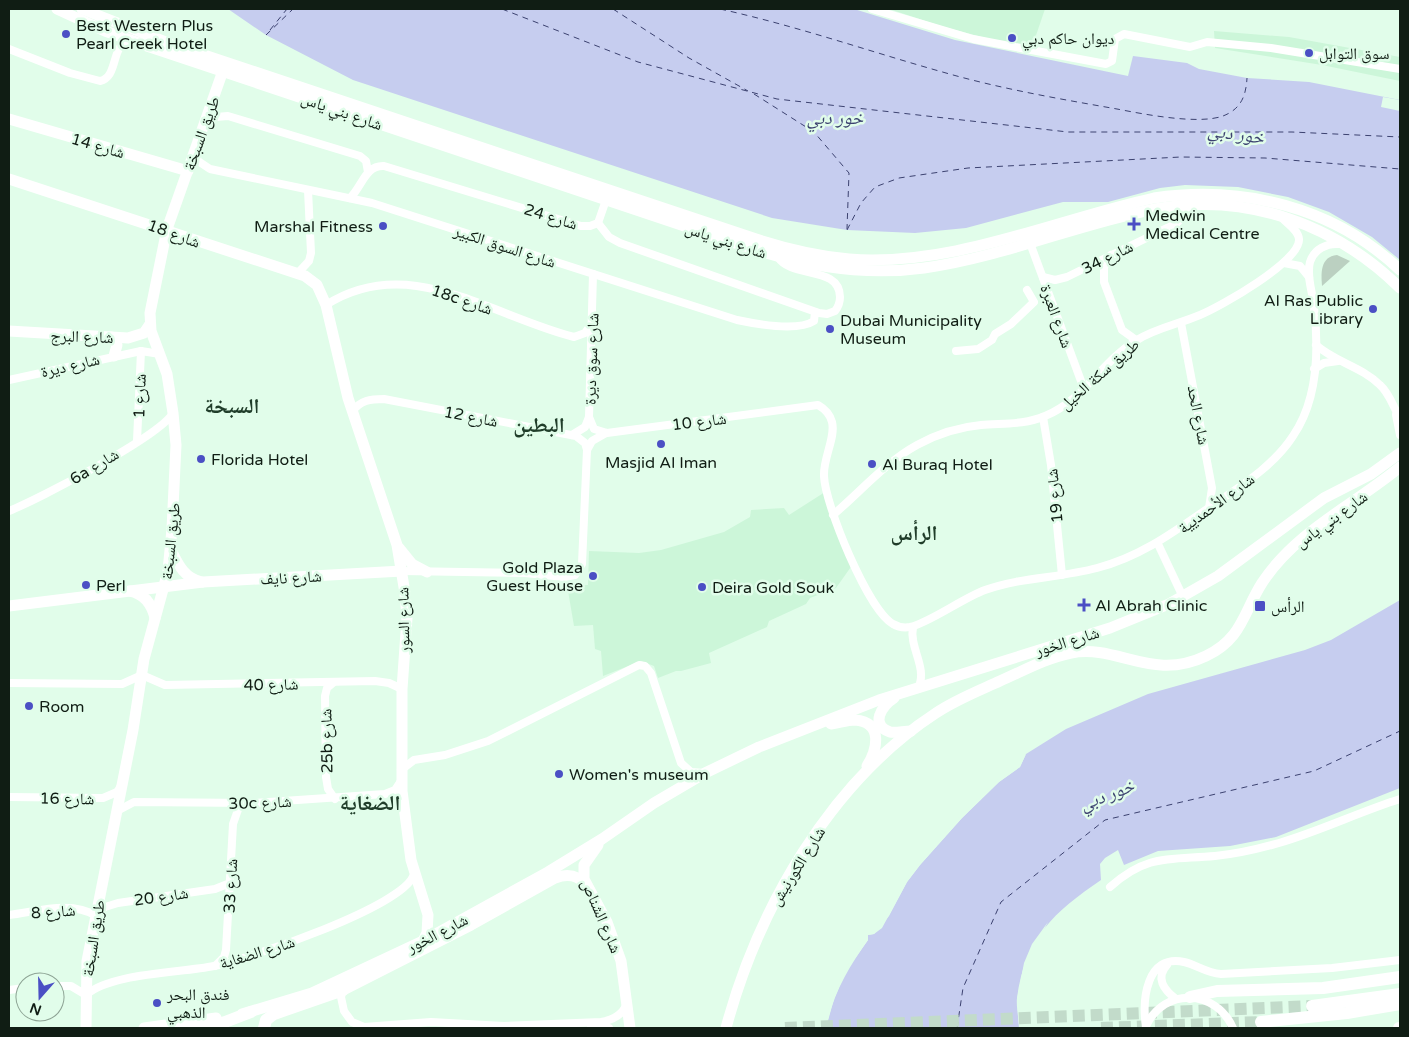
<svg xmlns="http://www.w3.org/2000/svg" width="1409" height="1037" font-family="'Varela Round','Noto Naskh Arabic',sans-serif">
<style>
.built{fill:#ccf6d9}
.green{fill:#bbd0c1}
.water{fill:#c6cdef}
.pier{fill:#e1fdea}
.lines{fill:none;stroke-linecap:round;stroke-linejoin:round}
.ferry{stroke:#3c4270;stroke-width:1;stroke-dasharray:6 5;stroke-linecap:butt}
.primary-tunnel{stroke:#c2dbca;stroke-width:12;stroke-dasharray:12 6;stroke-linecap:butt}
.street{stroke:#fff;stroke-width:8}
.secondary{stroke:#fff;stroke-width:11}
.primary{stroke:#fff;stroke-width:12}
.poi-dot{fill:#4b4fc4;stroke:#e1fdea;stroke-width:2}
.labels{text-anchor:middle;stroke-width:5;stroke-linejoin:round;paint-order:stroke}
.poi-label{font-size:16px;fill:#101d14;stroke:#e1fdea;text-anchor:start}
.street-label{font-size:16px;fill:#101d14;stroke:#e1fdea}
.water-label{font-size:18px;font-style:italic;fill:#3c4270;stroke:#e1fdea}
.district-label{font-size:21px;font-weight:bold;fill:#203d2a;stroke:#e1fdea}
</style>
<rect width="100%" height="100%" fill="#e1fdea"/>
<!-- built -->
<g class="built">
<path d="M889,9H1045L1031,50L944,27Z"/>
<path d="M1214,31L1289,37L1400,57V81L1322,65L1215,48Z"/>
<path d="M825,492L853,564L836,588L810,598L806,604L769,621L767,627L709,653L711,663L681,671H676L658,678L654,666L641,661L603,676L601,651L595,649L593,625L574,626L567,585H588L589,551L639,553L661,550L724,532L750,517L751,510L784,508L789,515Z"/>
</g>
<!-- green -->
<path class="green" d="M1337,255L1350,261L1322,286C1321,273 1320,257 1337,255Z"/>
<!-- water -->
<g class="water">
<path d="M228,9H854L955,40L1128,76L1133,56L1187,63L1199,69L1247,78L1309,82L1400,100V260L1372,237L1329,212L1288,197L1238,187L1185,185L1160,188L1108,202H1063L966,228L915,233L847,230L772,218L353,80L266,35Z"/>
<path d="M1400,600V788L1276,837L1230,846L1158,851L1124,865L1118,850L1105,858L1100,864L1101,880C1054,912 1025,938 1017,998C1016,1007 1019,1019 1019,1028H826C833,994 848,968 868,940V935L874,934L889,916L907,882L920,865L962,818L999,782L1020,767L1026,754L1066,729L1148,694L1305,650L1331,640Z"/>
</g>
<!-- pier -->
<g class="pier">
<path d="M1383,97L1400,100V111L1381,107Z"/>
<path d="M1026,754L1020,767L999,782L962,818L920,865L907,882L882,928L874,934L868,935V940L846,971L834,999L826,1028H823L832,998L844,970L866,939V934L880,926L905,881L918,863L960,816L997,780L1018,765Z"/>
<path d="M1048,922L1027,963L1019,999L1021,1028H1019L1017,999L1024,963L1032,944Z"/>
</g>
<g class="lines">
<!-- ferry -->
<g class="ferry">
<path d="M502,9L638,62L777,99L1068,132H1292L1400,137"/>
<path d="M613,9L689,58L748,91"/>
<path d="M720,9C797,26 871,52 946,73C1002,89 1060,99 1117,109C1143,114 1198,125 1223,116C1241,109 1246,96 1247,78"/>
<path d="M270,30L287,9"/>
<path d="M266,35L293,9"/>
<path d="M754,94L814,132L849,173L847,229"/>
<path d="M847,230L861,203L875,187L899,178L968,168L1181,157L1265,158L1400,169"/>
<path d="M957,1028L963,988L1001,902L1105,820L1314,771L1400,731"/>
</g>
<!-- primary-tunnel -->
<g class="primary-tunnel">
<path d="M785,1028L1312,1006"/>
<path d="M1101,1028L1261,1022"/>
</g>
<!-- street -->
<g class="street">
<path d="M872,9L973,39L1106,64L1112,61L1115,39L1124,34L1190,47L1207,42L1271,48L1400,69"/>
<path d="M9,49L70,73L100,81C119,77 110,45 130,40"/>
<path d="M205,123L216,117L228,116L360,156L366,161L368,172"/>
<path d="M195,151L198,161L210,169L372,203L737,320C756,324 797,332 814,321L815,312"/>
<path d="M350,198C362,187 365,165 384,166L581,226H590L598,223"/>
<path d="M598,223L609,237L620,243L819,313L827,314L835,311C839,306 840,303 840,297C840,265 791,279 778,257"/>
<path d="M598,223L606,200"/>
<path d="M1030,243L1084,389"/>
<path d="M1111,255L1104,267V282L1122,330L1136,340"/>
<path d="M1284,263L1300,266L1309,277"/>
<path d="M297,274L309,261L311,253L308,190"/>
<path d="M1043,277L1055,280L1067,277L1177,223L1185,215L1190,205"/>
<path d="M326,305C409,252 491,316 574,337L585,333L592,323"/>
<path d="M1181,323L1212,488L1209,508"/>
<path d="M1316,345C1335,362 1362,367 1380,385C1390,394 1393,407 1400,418"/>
<path d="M956,351L978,349L992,340L995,334L1011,324L1034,302L1027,290"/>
<path d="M1314,369L1324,363L1338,361"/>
<path d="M9,380L141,351L160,354"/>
<path d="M352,412C360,400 371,399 384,399L576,436L585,443L587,450"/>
<path d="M1396,415L1400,435"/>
<path d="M589,417L594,429L607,433L818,405C825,409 830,414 832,422C836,437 823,458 824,476C825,505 868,610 893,624C898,627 904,628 910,627C929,623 963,598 985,590C1021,577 1060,578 1097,568C1140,557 1174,532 1210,507C1239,487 1273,467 1293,436C1318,400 1319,350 1314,307C1313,293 1306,276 1310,262C1314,249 1327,243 1339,244"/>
<path d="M1043,417L1051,465L1062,575"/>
<path d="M572,435L585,427L589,417L593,274"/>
<path d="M137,441L141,351"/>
<path d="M9,511C39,499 160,436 173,413"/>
<path d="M833,515C860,492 886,462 917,445C937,434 959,427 981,425C1003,423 1024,425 1045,416C1083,401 1102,361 1137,340C1156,328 1179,324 1200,315C1220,307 1301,261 1299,239C1298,230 1289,225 1283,219"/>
<path d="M1158,544L1183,597"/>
<path d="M402,571L525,573L564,577L575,575L582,564L587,450L592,441L606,433"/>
<path d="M913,627C909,647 927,667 919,686"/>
<path d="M9,683L122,684L142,675L165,685L375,681L389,683L402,689"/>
<path d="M333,683L327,688L325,696L326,777L328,789L335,799"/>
<path d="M401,770L414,760L445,755L488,741L639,665L645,666L651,673L681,763L691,772L705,773"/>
<path d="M9,797L103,798L117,792L121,786"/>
<path d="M117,811L134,802L253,803L385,794L395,790L401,781"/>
<path d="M1110,887C1147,854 1169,860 1215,856C1237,854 1258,849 1279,843C1320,831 1359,812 1400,799"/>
<path d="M9,915C36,912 71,900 96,916L105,907L118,903L215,889L230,883"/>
<path d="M1167,965C1155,978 1164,990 1176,999"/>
<path d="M215,966L224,957L226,950L233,824L240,804"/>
<path d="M55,986H71L86,995C110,973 180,973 214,966C248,959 406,906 414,874"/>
<path d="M9,990L25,988"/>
<path d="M343,990L341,997L344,1011L352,1022L364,1027L431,1022L504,1026L601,1022C613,1020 623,1015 627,1003"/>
<path d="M591,1026L609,1028"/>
<path d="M1146,1026C1164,987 1216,989 1233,1028"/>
<path d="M1146,1027C1142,1000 1146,954 1184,962C1197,965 1206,973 1221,974L1332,968L1400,960"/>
</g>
<!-- secondary -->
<g class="secondary">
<path d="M57,9L105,31L147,46L753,249C809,267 866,276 924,268C1003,257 1077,224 1155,209C1246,192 1335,224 1400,288"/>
<path d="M82,9L171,44L756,239C787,249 817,256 849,259C953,267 1054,220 1154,198C1243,185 1334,207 1400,270"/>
<path d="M9,119L188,171"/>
<path d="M9,179L305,276L317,285L326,305L348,398L397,545L405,593L407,618L402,689V791L411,860L428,915L427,933L423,941"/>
<path d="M9,331L128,338L144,333L150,324"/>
<path d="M111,337L117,345L114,356"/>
<path d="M399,548L412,564L427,572"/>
<path d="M171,550C178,564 184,578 202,582"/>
<path d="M130,591C145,594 152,605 155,618"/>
<path d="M9,606L203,582L402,571"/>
<path d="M894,698C882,706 869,725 890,732C896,733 904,731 911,731"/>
<path d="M831,724C839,723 847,720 855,720C884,722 877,750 867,766"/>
<path d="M598,845L584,865V879L607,922L621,961L630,1028"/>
<path d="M343,990L471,925L555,878C568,873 578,875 587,886"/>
<path d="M242,1014L312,993L423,941L548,872L602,839L654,803L705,773L759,747L879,700L1110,628L1169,604L1218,576L1324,498L1371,474L1400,453"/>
<path d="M86,1028L87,961L133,730L144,659L168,571L172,529L176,445L173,413L167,374L151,331L150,313L167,229L225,65"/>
<path d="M144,1028L216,1018"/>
<path d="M726,1028C758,909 830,782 936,713C955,700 978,691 1000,681C1023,671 1046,658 1071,653C1118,644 1152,682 1206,656C1242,639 1243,613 1262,583C1296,531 1354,505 1400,467"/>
</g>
<!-- primary -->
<g class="primary">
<path d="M1190,997L1217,991L1323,988L1400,977"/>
<path d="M1312,1006L1400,994"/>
<path d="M1261,1022L1347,1013L1400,1004"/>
<path d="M197,1028L225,1022L251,1012"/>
<path d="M264,1028L266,1020L274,1014L343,990"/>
<path d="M1399,1028H1400"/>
</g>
</g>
<!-- markers -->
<g class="poi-dot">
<circle cx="66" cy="34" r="5"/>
<circle cx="1012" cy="38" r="5"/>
<circle cx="1309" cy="53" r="5"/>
<path d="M1131.5 216.5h5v5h5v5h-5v5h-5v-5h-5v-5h5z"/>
<circle cx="383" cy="226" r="5"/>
<circle cx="1373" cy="309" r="5"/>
<circle cx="830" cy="329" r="5"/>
<circle cx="661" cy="444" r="5"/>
<circle cx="201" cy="459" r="5"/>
<circle cx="872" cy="464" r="5"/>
<circle cx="593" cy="576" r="5"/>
<circle cx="86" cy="585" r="5"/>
<circle cx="702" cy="587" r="5"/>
<path d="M1081.5 597.5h5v5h5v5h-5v5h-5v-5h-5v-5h5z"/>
<rect x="1254" y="600" width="12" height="12" rx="2.5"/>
<circle cx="29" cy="706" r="5"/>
<circle cx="559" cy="774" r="5"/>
<circle cx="157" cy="1003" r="5"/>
</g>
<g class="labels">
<!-- poi labels -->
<g class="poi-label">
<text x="76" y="31">Best Western Plus<tspan x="76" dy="18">Pearl Creek Hotel</tspan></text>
<text x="1022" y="44">ديوان حاكم دبي</text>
<text x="1319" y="59">سوق التوابل</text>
<text x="1145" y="221">Medwin<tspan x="1145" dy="18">Medical Centre</tspan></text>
<text x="373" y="232" text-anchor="end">Marshal Fitness</text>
<text x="1363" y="306" text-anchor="end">Al Ras Public<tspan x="1363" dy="18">Library</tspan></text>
<text x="840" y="326">Dubai Municipality<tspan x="840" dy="18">Museum</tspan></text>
<text x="211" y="465">Florida Hotel</text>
<text x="661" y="468" text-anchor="middle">Masjid Al Iman</text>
<text x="882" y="470">Al Buraq Hotel</text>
<text x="583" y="573" text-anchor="end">Gold Plaza<tspan x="583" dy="18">Guest House</tspan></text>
<text x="96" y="591">Perl</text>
<text x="712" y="593">Deira Gold Souk</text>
<text x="1095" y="611">Al Abrah Clinic</text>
<text x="1271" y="612">الرأس</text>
<text x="39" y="712">Room</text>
<text x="569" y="780">Women's museum</text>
<text x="167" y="1000">فندق البحر<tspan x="167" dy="18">الذهبي</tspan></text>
</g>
<!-- street labels -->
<g class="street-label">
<text transform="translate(342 111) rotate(19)" y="6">شارع بني ياس</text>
<text transform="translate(201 133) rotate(-70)" y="6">طريق السبخة</text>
<text transform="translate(98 145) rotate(16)" y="6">شارع 14</text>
<text transform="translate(551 216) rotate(17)" y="6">شارع 24</text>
<text transform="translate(174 233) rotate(20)" y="6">شارع 18</text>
<text transform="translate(726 240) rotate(18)" y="6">شارع بني ياس</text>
<text transform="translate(505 246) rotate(18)" y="6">شارع السوق الكبير</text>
<text transform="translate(1107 257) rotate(-26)" y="6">شارع 34</text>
<text transform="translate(462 299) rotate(19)" y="6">18c شارع</text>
<text transform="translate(1057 316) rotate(70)" y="6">شارع العبرة</text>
<text transform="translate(82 336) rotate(2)" y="6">شارع البرج</text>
<text transform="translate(591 359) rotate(-88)" y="6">شارع سوق ديرة</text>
<text transform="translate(70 365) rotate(-13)" y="6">شارع ديرة</text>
<text transform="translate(1099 374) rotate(-41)" y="6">طريق سكة الخيل</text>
<text transform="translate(139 396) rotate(-88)" y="6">شارع 1</text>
<text transform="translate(1199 415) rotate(79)" y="6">شارع الحد</text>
<text transform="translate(471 416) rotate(11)" y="6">شارع 12</text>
<text transform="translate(699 421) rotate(-7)" y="6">شارع 10</text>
<text transform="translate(94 466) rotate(-31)" y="6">6a شارع</text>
<text transform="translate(1054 496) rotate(-96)" y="6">شارع 19</text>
<text transform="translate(1216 503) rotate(-36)" y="6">شارع الأحمديية</text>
<text transform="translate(1331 519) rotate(-36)" y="6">شارع بني ياس</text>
<text transform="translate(170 541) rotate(-84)" y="6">طريق السبخة</text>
<text transform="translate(291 577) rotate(-3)" y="6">شارع نايف</text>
<text transform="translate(403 620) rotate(-91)" y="6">شارع السور</text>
<text transform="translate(1067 641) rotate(-17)" y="6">شارع الخور</text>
<text transform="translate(271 684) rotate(-1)" y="6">شارع 40</text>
<text transform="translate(326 741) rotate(-91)" y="6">25b شارع</text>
<text transform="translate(67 798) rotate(1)" y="6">شارع 16</text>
<text transform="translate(260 802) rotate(-2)" y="6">30c شارع</text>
<text transform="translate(797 866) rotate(-58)" y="6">شارع الكورنيش</text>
<text transform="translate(230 886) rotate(-87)" y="6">شارع 33</text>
<text transform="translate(161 896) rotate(-8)" y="6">شارع 20</text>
<text transform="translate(53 911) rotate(-4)" y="6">شارع 8</text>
<text transform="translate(602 916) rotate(67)" y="6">شارع الشناص</text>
<text transform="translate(437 933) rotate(-27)" y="6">شارع الخور</text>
<text transform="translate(93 938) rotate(-81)" y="6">طريق السبخة</text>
<text transform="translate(257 952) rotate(-17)" y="6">شارع الضغاية</text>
</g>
<!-- water labels -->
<g class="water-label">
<text x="835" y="124">خور دبي</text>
<text transform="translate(1236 134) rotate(8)" y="6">خور دبي</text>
<text transform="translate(1107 795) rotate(-21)" y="6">خور دبي</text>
</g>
<!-- district labels -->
<g class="district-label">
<text x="232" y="413">السبخة</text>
<text x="539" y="432">البطين</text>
<text x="914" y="540">الرأس</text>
<text x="370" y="810">الضغاية</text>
</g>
</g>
<!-- border -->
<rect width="1409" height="1037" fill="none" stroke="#101d14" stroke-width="20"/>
<!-- north arrow -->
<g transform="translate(40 997) rotate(200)"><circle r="24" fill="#e1fdea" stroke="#8da394"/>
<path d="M0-4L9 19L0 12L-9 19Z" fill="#4b4fc4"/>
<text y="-8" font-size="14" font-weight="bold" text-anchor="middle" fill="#101d14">N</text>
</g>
</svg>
